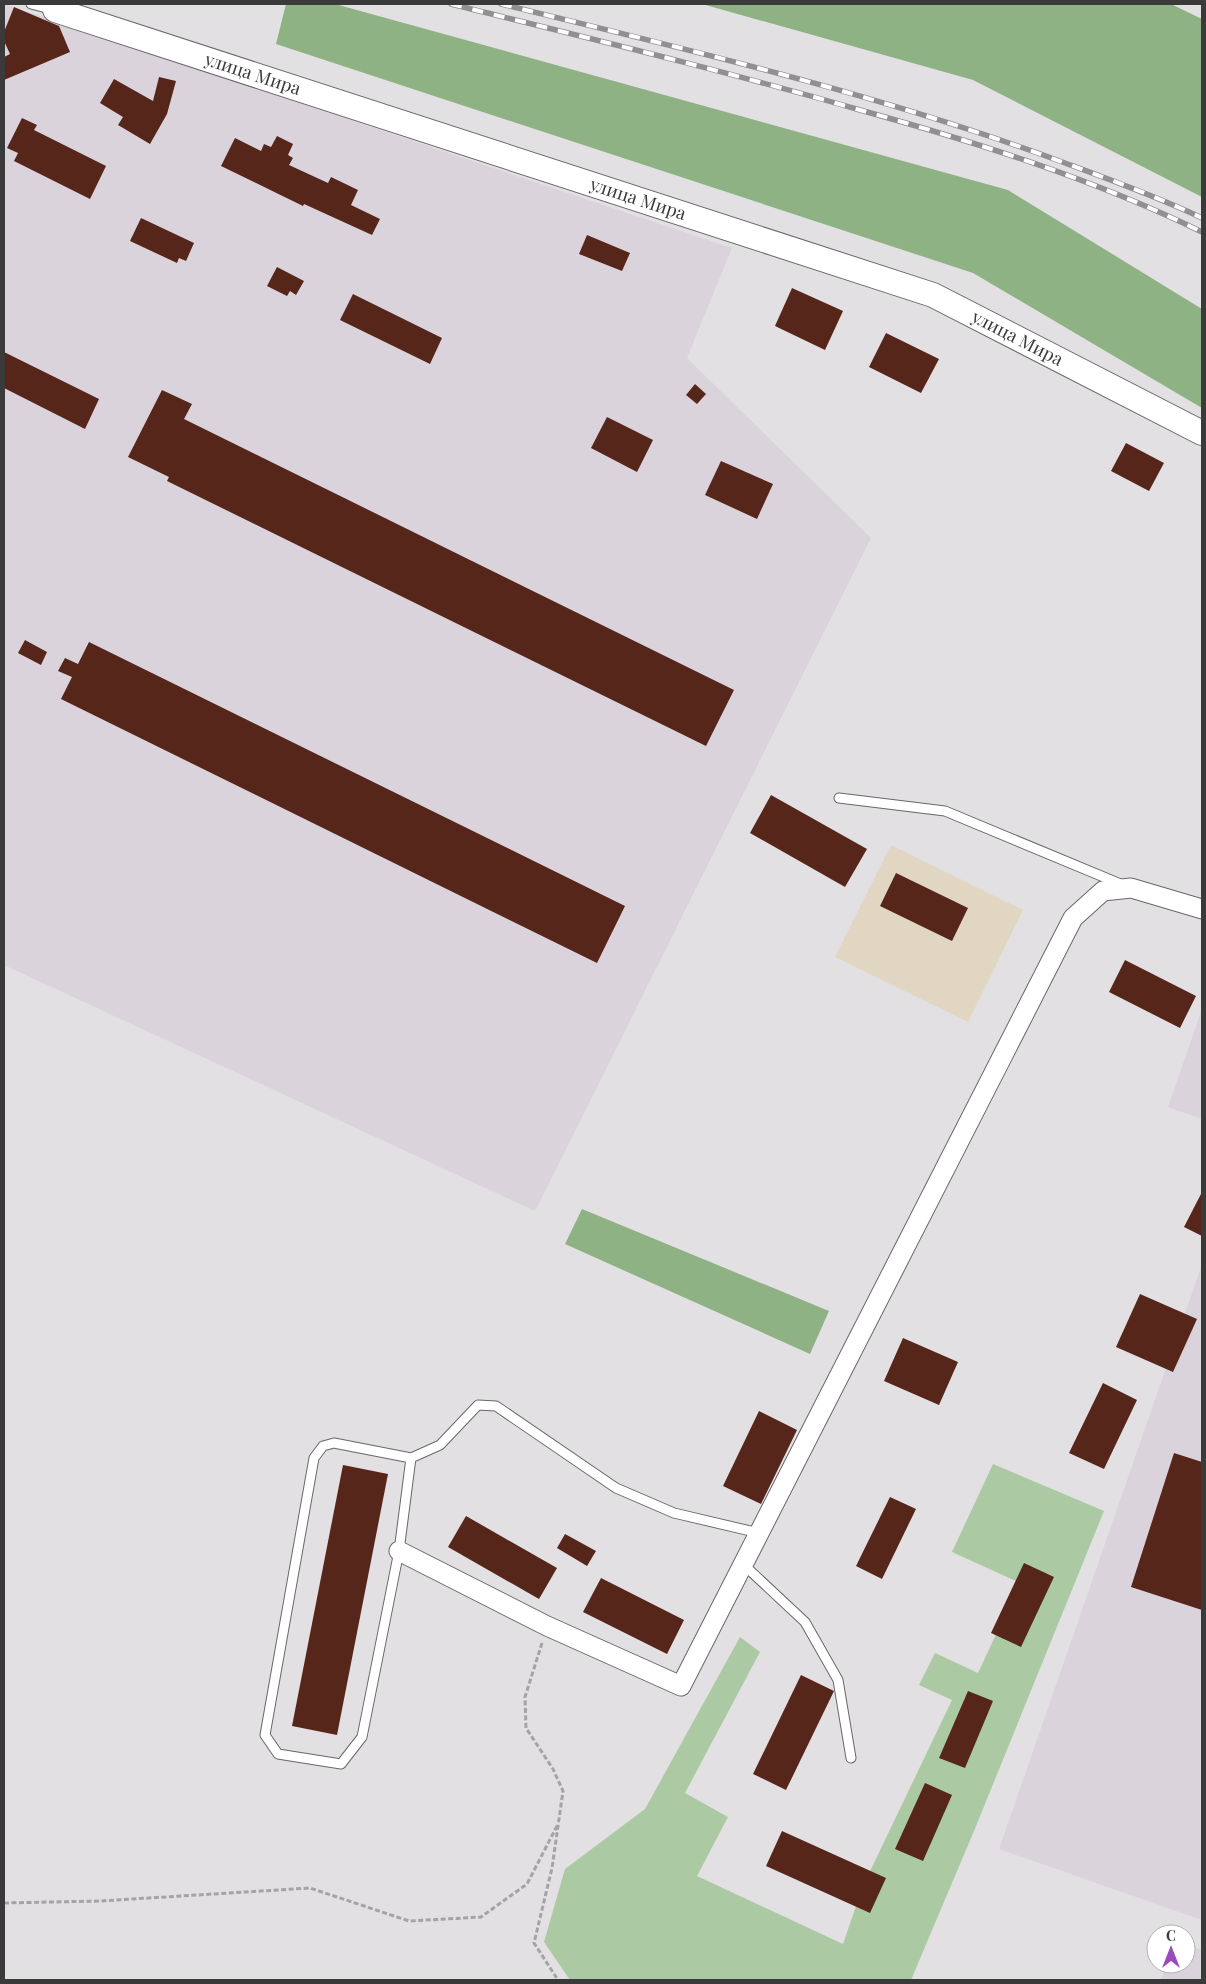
<svg xmlns="http://www.w3.org/2000/svg" width="1206" height="1984" font-family="'Playfair Display',serif">
<style>
.built{fill:#dbd3dc}
.education{fill:#e0d6c2}
.green{fill:#abc9a3}
.forest{fill:#8fb285}
.building{fill:#56261b}
.lines{fill:none;stroke-linecap:round;stroke-linejoin:round}
.service-casing{stroke:#696769;stroke-width:11}
.minor-casing{stroke:#696769;stroke-width:21}
.tertiary-casing{stroke:#696769;stroke-width:26}
.path{stroke:#a5a3a5;stroke-width:3;stroke-dasharray:5 2.5;stroke-linecap:butt}
.service{stroke:#fff;stroke-width:9}
.minor{stroke:#fff;stroke-width:19}
.tertiary{stroke:#fff;stroke-width:24}
.rail-casing{stroke:#918f91;stroke-width:5.5}
.rail{stroke:#fff;stroke-width:4;stroke-dasharray:11;stroke-linecap:butt}
.labels{text-anchor:middle;stroke-width:5;stroke-linejoin:round;paint-order:stroke}
.street-label{font-size:18px;fill:#3b3a3b;stroke:#fff}
</style>
<rect width="100%" height="100%" fill="#e3e0e3"/>
<!-- built -->
<g class="built">
<path d="M4,4L732,248L687,358L871,538L535,1211L4,965Z"/>
<path d="M1202,1009V1119L1168,1107Z"/>
<path d="M1202,1264V1920L999,1849Z"/>
<path d="M1186,1945L1202,1950V1980H1161L1167,1964H1186Z"/>
</g>
<!-- education -->
<path class="education" d="M891,845L1023,910L968,1022L835,957Z"/>
<!-- green -->
<path class="green" d="M993,1464L1104,1511L974,1831L911,1980H570L544,1942L565,1869L645,1809L740,1637L760,1652L685,1793L728,1817L697,1876L843,1944L863,1886L952,1700L919,1685L935,1653L978,1673L1020,1583L952,1552Z"/>
<!-- forest -->
<g class="forest">
<path d="M286,4H335L1008,190L1202,309V408L973,273L276,44Z"/>
<path d="M702,4H1171L1202,19V197L973,80Z"/>
<path d="M582,1209L829,1311L810,1354L565,1244Z"/>
</g>
<!-- building -->
<g class="building">
<path d="M14,7L59,26L70,52L4,80V57L10,54L4,41V32Z"/>
<path d="M159,77L176,81L167,114L150,144L118,125L123,117L100,103L114,79L153,101Z"/>
<path d="M22,118L37,125L34,130L106,166L90,199L14,161L18,153L7,148Z"/>
<path d="M277,136L293,144L288,155L293,158L289,165L328,183L331,177L358,190L351,205L380,219L372,235L304,204L303,206L221,166L235,138L261,151L264,144L271,147Z"/>
<path d="M141,218L194,243L186,261L179,258L177,263L130,241Z"/>
<path d="M587,235L630,253L622,271L579,254Z"/>
<path d="M277,267L304,281L296,295L290,291L287,296L267,286Z"/>
<path d="M792,288L843,311L825,350L775,326Z"/>
<path d="M353,294L442,338L430,364L340,320Z"/>
<path d="M886,333L939,359L921,393L869,367Z"/>
<path d="M4,352L99,399L85,429L4,388Z"/>
<path d="M695,384L706,394L697,404L686,395Z"/>
<path d="M162,390L192,404L184,419L734,690L706,746L167,481L169,477L128,457Z"/>
<path d="M607,417L653,440L637,472L591,448Z"/>
<path d="M1126,443L1164,463L1149,491L1111,471Z"/>
<path d="M721,461L773,484L757,519L705,495Z"/>
<path d="M25,640L47,652L41,665L18,653Z"/>
<path d="M89,642L625,906L597,963L61,699L72,677L58,671L65,658L78,664Z"/>
<path d="M771,795L867,849L845,887L750,833Z"/>
<path d="M896,873L968,908L952,941L880,906Z"/>
<path d="M1125,960L1196,996L1180,1028L1109,992Z"/>
<path d="M1202,1192V1236L1184,1227Z"/>
<path d="M1140,1294L1197,1319L1173,1372L1116,1347Z"/>
<path d="M903,1338L958,1362L939,1405L884,1381Z"/>
<path d="M1103,1383L1137,1400L1104,1469L1069,1453Z"/>
<path d="M759,1411L797,1430L761,1504L723,1486Z"/>
<path d="M1174,1453L1202,1462V1610L1131,1587Z"/>
<path d="M343,1465L388,1474L337,1735L292,1726Z"/>
<path d="M890,1497L916,1509L882,1579L856,1566Z"/>
<path d="M466,1516L557,1568L539,1599L448,1547Z"/>
<path d="M565,1534L596,1551L587,1566L557,1548Z"/>
<path d="M1024,1563L1054,1577L1021,1647L991,1633Z"/>
<path d="M601,1578L684,1620L667,1654L583,1612Z"/>
<path d="M801,1675L834,1691L786,1790L753,1774Z"/>
<path d="M968,1691L993,1701L965,1768L939,1758Z"/>
<path d="M925,1783L952,1795L923,1861L895,1849Z"/>
<path d="M782,1831L886,1878L870,1913L766,1866Z"/>
</g>
<g class="lines">
<!-- service casing -->
<g class="service-casing">
<g id="service">
<path d="M31,4L54,10"/>
<path d="M839,798L945,811L1123,885"/>
<path d="M411,1458L399,1551L362,1737L341,1764L278,1754L265,1735L314,1458L323,1446L334,1443L411,1458L440,1445L478,1405L496,1406L616,1488L674,1513L759,1533"/>
<path d="M744,1565L805,1622L838,1680L851,1758"/>
</g>
</g>
<!-- minor casing -->
<g class="minor-casing">
<path id="minor" d="M399,1551L547,1626L681,1686L1073,918L1103,891L1131,888L1202,909"/>
</g>
<!-- tertiary casing -->
<g class="tertiary-casing">
<g id="tertiary">
<path id="s1" d="M56,4L55,10L933,295L1202,433"/>
</g>
</g>
<!-- path -->
<g class="path">
<path d="M542,1643L525,1697L526,1728L553,1769L563,1791L552,1868L534,1943L558,1980"/>
<path d="M4,1903L100,1901L310,1888L409,1921L481,1917L527,1884L558,1824"/>
</g>
<!-- service -->
<use href="#service" class="service"/>
<!-- minor -->
<use href="#minor" class="minor"/>
<!-- tertiary -->
<use href="#tertiary" class="tertiary"/>
<!-- rail casing -->
<g class="rail-casing">
<g id="rail">
<path d="M451,4C588,38 725,71 860,110C975,142 1094,179 1202,232"/>
<path d="M501,4C690,50 882,95 1065,163C1111,180 1158,197 1202,218"/>
</g>
</g>
<!-- rail -->
<use href="#rail" class="rail"/>
</g>
<g class="labels">
<!-- street labels -->
<g class="street-label">
<text dy="6" stroke="none"><textPath href="#s1" startOffset="214">улица Мира</textPath></text>
<text dy="6" stroke="none"><textPath href="#s1" startOffset="619">улица Мира</textPath></text>
<text dy="6" stroke="none"><textPath href="#s1" startOffset="1024">улица Мира</textPath></text>
</g>
</g>
<!-- border -->
<rect width="1206" height="1984" fill="none" stroke="#3b3a3b" stroke-width="10"/>
<!-- north arrow -->
<g transform="translate(1171 1949)"><circle r="24" fill="#ffffff" stroke="#b1b0b1"/>
<path d="M0-4L9 19L0 12L-9 19Z" fill="#994bbc"/>
<text y="-8" font-size="14" font-weight="bold" text-anchor="middle" fill="#3b3a3b">С</text>
</g>
</svg>
